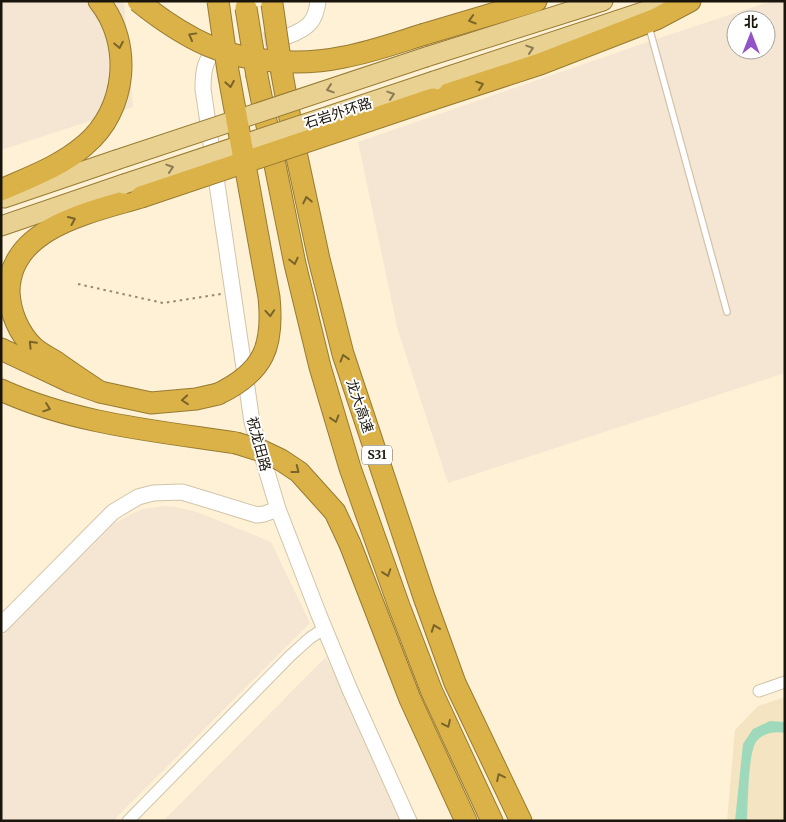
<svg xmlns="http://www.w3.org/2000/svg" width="786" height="822" font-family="Merriweather,'Noto Sans SC',serif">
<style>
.built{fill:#f4e4c1}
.industrial{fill:#f5e6d3;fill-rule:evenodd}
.green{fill:#9fd9bb}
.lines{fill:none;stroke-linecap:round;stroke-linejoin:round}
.tertiary-tunnel{stroke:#dcd0b7;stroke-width:15;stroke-dasharray:15 8;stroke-linecap:butt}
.service-casing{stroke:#d1c4aa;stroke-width:8}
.minor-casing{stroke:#d1c4aa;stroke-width:13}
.tertiary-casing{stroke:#d1c4aa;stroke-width:17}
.primary-casing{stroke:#977b33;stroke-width:21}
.motorway-casing{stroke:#977b33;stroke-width:23}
.path{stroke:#938976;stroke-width:2;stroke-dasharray:2.5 4;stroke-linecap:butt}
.service{stroke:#fff;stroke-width:5.5}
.minor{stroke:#fff;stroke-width:11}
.tertiary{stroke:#fff;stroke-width:15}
.primary{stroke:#e9d191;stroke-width:19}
.motorway{stroke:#dbb248;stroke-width:21}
.primary-bridge-casing{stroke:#977b33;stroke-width:21;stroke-linecap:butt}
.motorway-bridge-casing{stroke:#977b33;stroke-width:23;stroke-linecap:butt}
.primary-bridge{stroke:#e9d191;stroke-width:19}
.motorway-bridge{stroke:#dbb248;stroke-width:21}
.oneway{stroke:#7a642a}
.oneway2{stroke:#8c7c55}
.labels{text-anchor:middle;stroke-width:4;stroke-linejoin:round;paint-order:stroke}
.shield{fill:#fff;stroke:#5f5b55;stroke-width:1}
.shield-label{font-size:12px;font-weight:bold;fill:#1a150c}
.street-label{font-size:14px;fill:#1a150c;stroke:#fff}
</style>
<rect width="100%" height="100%" fill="#fef1d5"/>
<!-- built -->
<path class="built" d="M785,697V821H727L735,730L758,706Z"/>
<!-- industrial -->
<g class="industrial">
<path d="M1,1H124L133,107L1,150Z"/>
<path d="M772,1H785V373L448,483L398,331L358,142L665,36ZM736,20H766V50H736Z"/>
<path d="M165,506L176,507L197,512L271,542L310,623L113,821H1V637L114,524L133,513L144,509Z"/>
<path d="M326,657L405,821H163Z"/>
</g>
<!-- green -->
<path class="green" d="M770,721L785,722V733C774,731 763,733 756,742C748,754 748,804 747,821H735L743,744L753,729Z"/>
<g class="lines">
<!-- tertiary-tunnel -->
<path class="tertiary-tunnel" d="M219,47L286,36"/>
<!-- service casing -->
<g class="service-casing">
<path id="service" d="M649,27L727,312"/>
</g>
<!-- minor casing -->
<g class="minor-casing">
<g id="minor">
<path d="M759,691L785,682"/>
<path d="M128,821L290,656L310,638L325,628"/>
</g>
</g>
<!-- tertiary casing -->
<g class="tertiary-casing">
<g id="tertiary">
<path d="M288,36C307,29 316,22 318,1"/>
<path d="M219,47C204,58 203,72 203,89L252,422L278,509L319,615L350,690L409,821"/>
<path d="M1,625L113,512L138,497L153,493L182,492L257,515L264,514L278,509"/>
</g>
</g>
<!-- primary casing -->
<g class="primary-casing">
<g id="primary">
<path d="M426,57L603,1"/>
<path d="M434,81L676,1"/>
<path d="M4,198L116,160"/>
<path d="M1,226L124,184"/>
</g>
</g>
<!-- motorway casing -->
<g class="motorway-casing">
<g id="motorway">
<path d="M425,34L536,1"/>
<path d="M282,74L297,157L319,259L343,354L424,597L455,683L521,821"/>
<path d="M257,76L295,264L320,367L350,468L399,606L432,692L492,821"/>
<path d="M433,99L540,64L656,19L690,1"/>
<path d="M1,190C30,177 61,166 85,145C127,110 133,43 99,1"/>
<path d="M1,349L71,382L100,392L151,403L196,399L218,394"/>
<path d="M1,390C75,424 157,431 236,443"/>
<path d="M100,392C85,382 70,372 56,362C48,357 39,353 33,347C19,333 10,313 9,292C9,227 92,212 141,197"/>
<path d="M350,544L410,699L466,821"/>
</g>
</g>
<!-- path -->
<path class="path" d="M78,284L163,303L221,294"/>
<!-- service -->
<use href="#service" class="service"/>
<!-- minor -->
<use href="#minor" class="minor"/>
<!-- tertiary -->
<use href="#tertiary" class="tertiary"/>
<!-- primary -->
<use href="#primary" class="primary"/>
<!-- motorway -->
<use href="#motorway" class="motorway"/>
<!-- primary-bridge casing -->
<g class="primary-bridge-casing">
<g id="primary-bridge">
<path d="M116,160L426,57"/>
<path d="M124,184L434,81"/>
</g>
</g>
<!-- motorway-bridge casing -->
<g class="motorway-bridge-casing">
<g id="motorway-bridge">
<path d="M138,1C159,18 184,35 209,46C249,63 302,66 344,57C371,52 399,42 425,34"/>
<path d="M272,4L282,73"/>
<path d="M246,8L257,76"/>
<path d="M141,197L433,99"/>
<path d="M218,394C264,372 274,346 269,297L228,71L218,1"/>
<path d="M236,443L262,451L281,460L299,472L335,512L350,544"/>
</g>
</g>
<!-- primary-bridge -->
<use href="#primary-bridge" class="primary-bridge"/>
<!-- motorway-bridge -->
<use href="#motorway-bridge" class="motorway-bridge"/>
</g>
<!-- one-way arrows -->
<defs><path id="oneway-chevron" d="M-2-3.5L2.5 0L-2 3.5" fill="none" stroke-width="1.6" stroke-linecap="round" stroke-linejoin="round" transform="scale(1.25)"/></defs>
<g class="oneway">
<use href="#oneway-chevron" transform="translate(472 20) rotate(163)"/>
<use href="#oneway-chevron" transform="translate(192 36) rotate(-151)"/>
<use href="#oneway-chevron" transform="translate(119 45) rotate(79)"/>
<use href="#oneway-chevron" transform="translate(230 84) rotate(80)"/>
<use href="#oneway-chevron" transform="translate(480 85) rotate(-19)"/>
<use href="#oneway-chevron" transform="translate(307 200) rotate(-102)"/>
<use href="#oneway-chevron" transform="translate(72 220) rotate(-24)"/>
<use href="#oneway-chevron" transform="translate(294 261) rotate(77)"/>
<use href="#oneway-chevron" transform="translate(270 313) rotate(86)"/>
<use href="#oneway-chevron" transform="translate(32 344) rotate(-134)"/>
<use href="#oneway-chevron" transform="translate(344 358) rotate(-107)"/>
<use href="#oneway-chevron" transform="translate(185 400) rotate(175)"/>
<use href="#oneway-chevron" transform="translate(47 408) rotate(19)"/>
<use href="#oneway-chevron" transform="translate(335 419) rotate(73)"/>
<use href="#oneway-chevron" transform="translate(296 470) rotate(38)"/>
<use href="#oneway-chevron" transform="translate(387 573) rotate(71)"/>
<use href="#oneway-chevron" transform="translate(435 628) rotate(-110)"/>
<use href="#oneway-chevron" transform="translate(447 724) rotate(65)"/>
<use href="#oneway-chevron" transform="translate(500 777) rotate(-116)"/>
</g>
<g class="oneway2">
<use href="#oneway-chevron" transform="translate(530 49) rotate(-18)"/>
<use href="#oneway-chevron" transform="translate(330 89) rotate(162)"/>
<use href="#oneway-chevron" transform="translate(391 95) rotate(-18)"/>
<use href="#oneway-chevron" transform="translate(170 168) rotate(-18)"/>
</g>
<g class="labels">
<!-- shield labels -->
<rect class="shield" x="362" y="445.5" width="30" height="19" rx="4"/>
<g class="shield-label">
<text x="377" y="459">S31</text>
</g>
<!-- street labels -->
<g class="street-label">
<text transform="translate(338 113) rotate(-18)" y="5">石岩外环路</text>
<text transform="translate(360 406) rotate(71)" y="5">龙大高速</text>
<text transform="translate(259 444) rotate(75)" y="5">祝龙田路</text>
</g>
</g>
<!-- border -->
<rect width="786" height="822" fill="none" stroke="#1a150c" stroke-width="5"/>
<!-- north arrow -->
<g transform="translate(751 35)"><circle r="24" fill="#ffffff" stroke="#a3a19e"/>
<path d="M0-4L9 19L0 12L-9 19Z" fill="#9253c8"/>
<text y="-8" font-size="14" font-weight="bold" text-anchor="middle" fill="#1a150c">北</text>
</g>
</svg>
